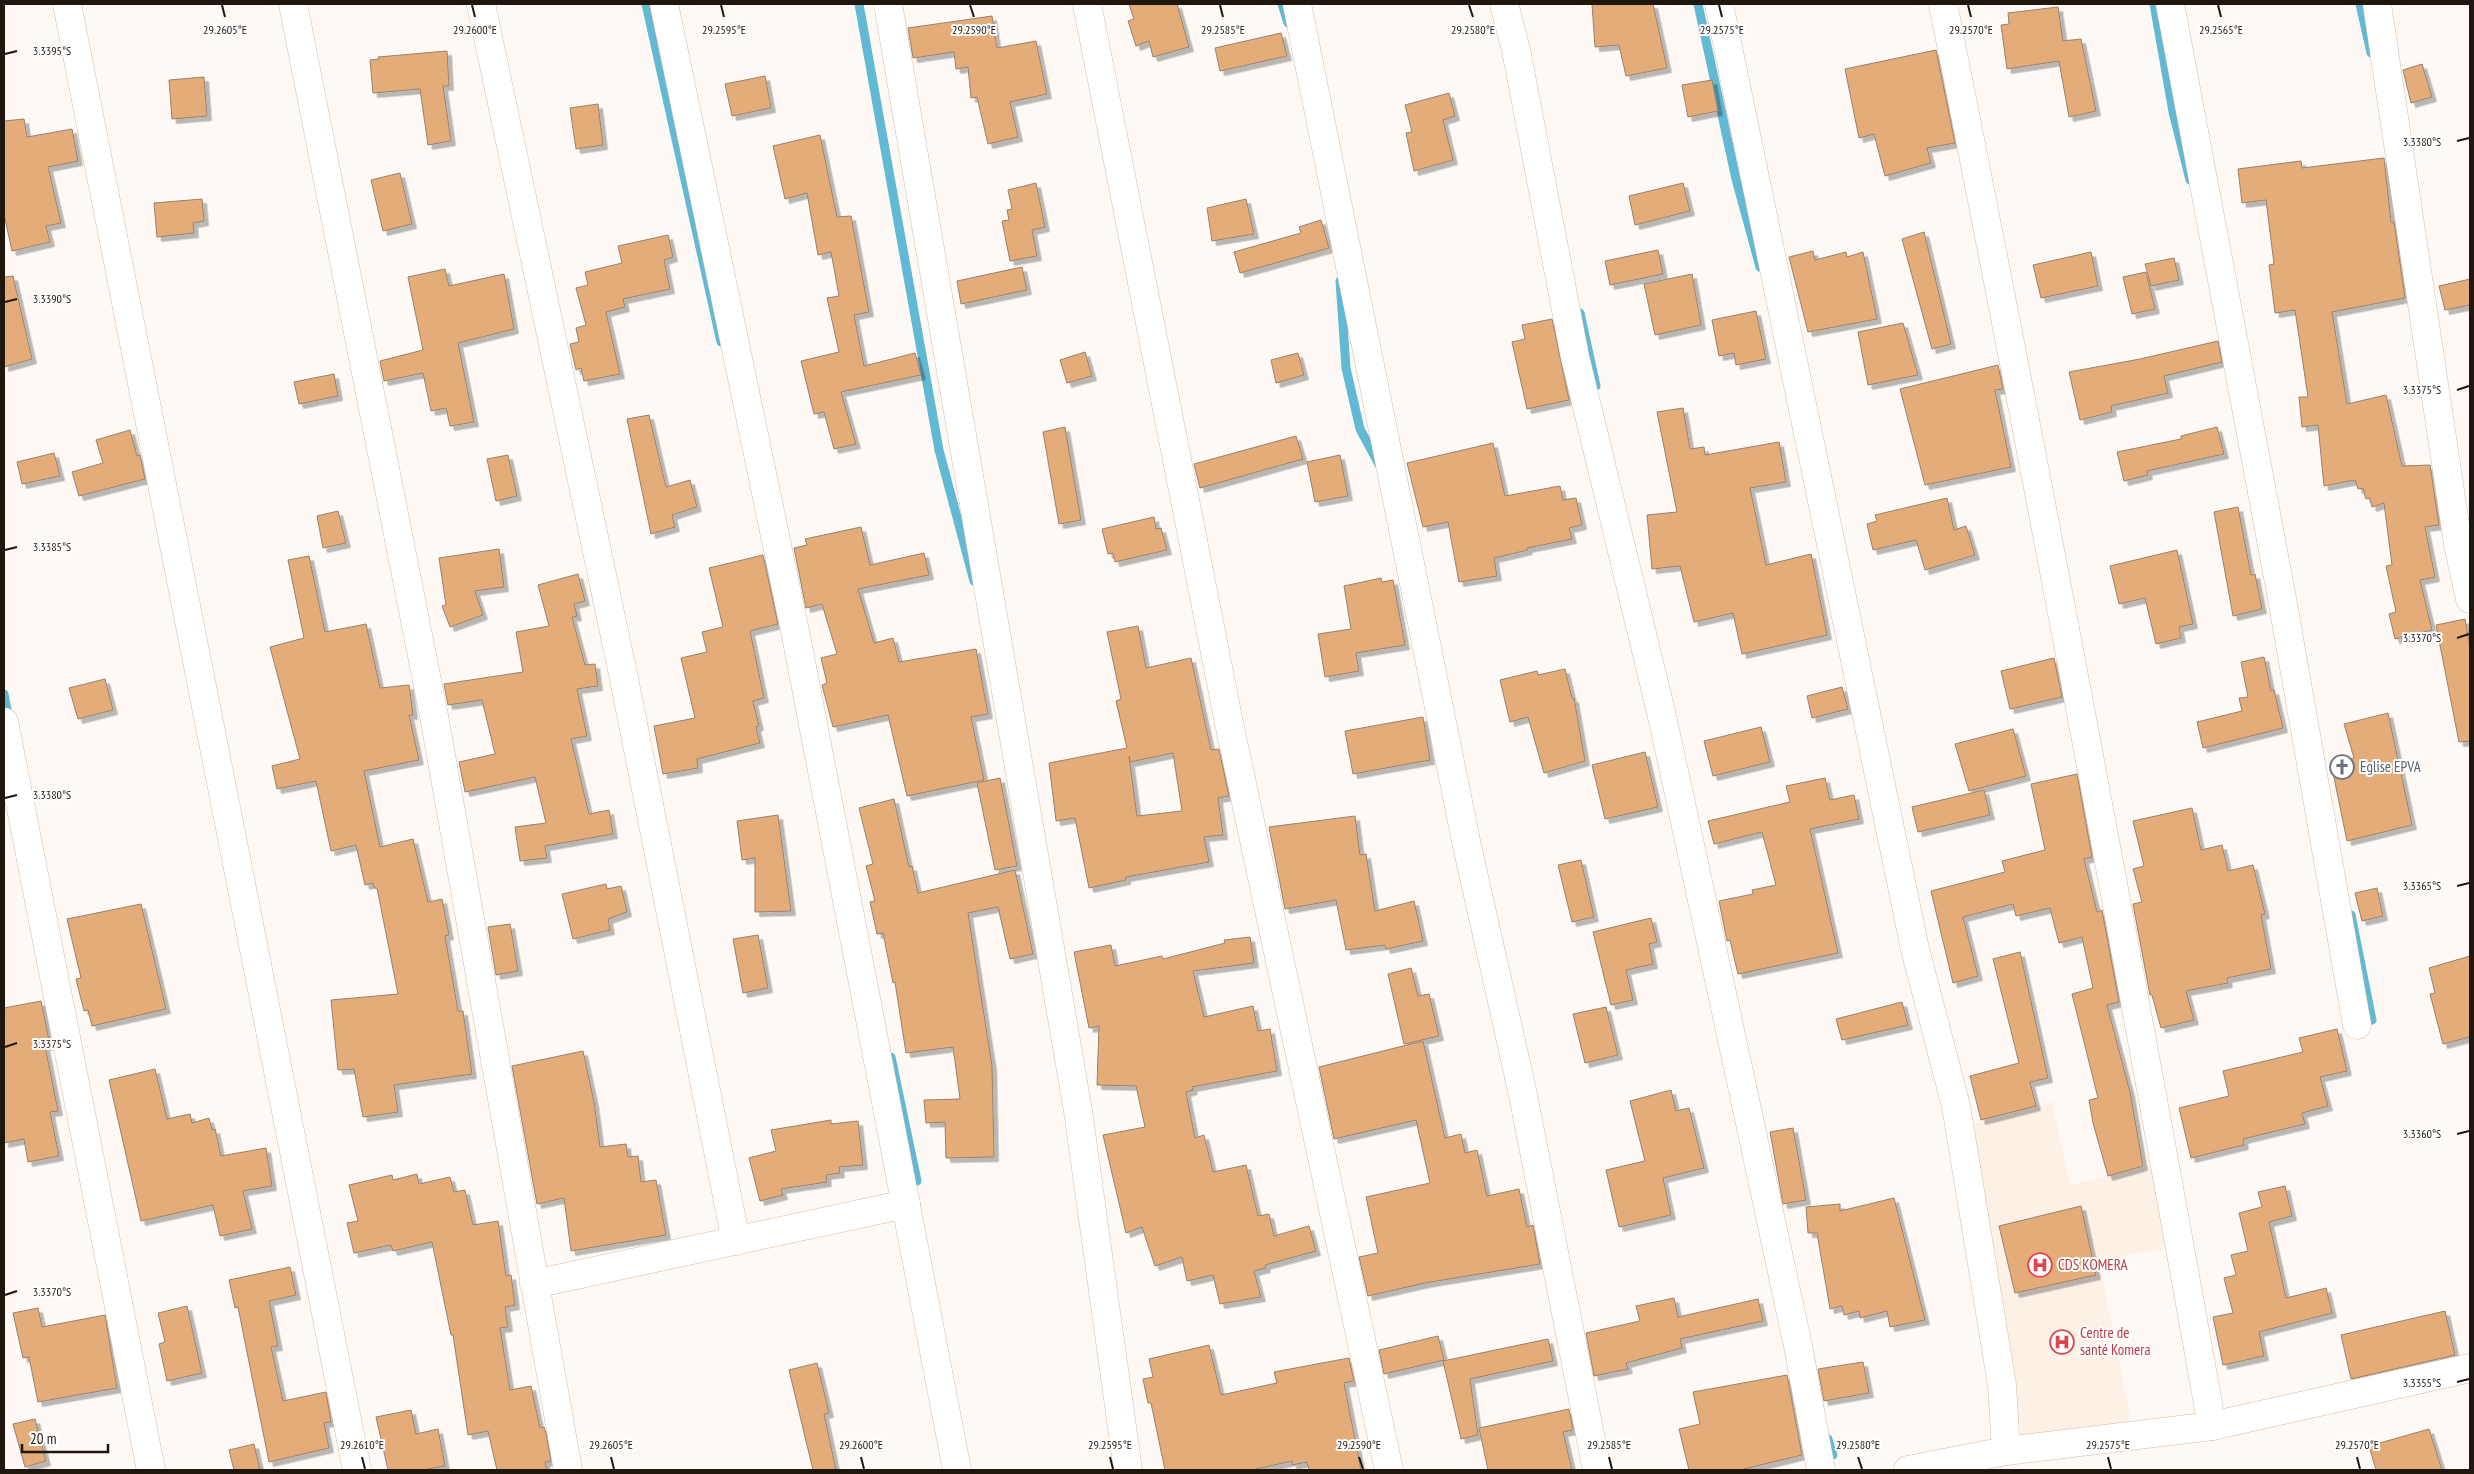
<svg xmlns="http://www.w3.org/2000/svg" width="2474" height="1474" font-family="'PT Sans Narrow',sans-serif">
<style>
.built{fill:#fdf0e5}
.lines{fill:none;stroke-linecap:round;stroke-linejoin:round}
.stream{stroke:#61b9d4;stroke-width:9}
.building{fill:#e3ac79;stroke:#98816d;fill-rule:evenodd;filter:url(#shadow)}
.minor-casing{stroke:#d4bca6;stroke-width:29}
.minor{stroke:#fff;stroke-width:28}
.ticks{fill:none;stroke:#1f160e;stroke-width:2}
.labels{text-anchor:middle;stroke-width:4;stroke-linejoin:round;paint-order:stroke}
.worship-label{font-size:15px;fill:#5b616d;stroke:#fff;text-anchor:start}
.health-label{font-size:15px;fill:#be3a42;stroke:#fff;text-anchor:start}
.ticks-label{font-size:12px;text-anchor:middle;fill:#1f160e;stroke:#fff;stroke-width:4;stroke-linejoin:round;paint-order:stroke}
</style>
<defs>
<filter id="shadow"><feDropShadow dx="4.5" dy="4.5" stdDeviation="0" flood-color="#0004"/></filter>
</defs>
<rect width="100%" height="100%" fill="#fef9f4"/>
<!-- built -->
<path class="built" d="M2052,1102L2070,1185L2163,1162L2178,1245L2099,1261L2131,1422L2022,1437L2005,1344L1974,1124Z"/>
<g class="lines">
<!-- stream -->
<g class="stream">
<path d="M646,4L721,342"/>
<path d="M859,4L939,450L974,581"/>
<path d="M1282,4L1288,23"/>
<path d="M1698,4L1736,179L1760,267"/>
<path d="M2154,4L2173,112L2190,180"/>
<path d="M2360,4L2371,53"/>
<path d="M1340,281L1346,368L1360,429L1380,466"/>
<path d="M1580,313L1596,386"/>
<path d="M4,694L9,720"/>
<path d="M2351,915L2372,1020"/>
<path d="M891,1057L917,1181"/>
<path d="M1828,1439L1833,1455"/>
</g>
</g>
<!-- building -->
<g class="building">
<path d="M1129,4H1177L1189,47L1153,57L1149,41L1136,46L1128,21L1134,19Z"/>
<path d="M1592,4H1653L1667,68L1626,76L1619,45L1595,47Z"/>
<path d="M2058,7L2063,41L2081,39L2096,111L2069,117L2059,61L2007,69L2001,25L2009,24L2008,13Z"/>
<path d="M992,16L997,48L1036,41L1047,94L1010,102L1018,137L988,144L977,97L971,98L968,67L956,69L954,52L913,58L908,28Z"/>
<path d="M1281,33L1287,56L1220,71L1215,48Z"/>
<path d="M1936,50L1955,143L1927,148L1931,163L1885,176L1874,134L1859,138L1845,69Z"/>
<path d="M447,51L449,86H443L451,141L428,145L420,89L373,93L370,60L379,59L378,57Z"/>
<path d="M2422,64L2432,97L2411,103L2403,70Z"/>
<path d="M765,76L771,108L732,116L725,84Z"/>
<path d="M204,77L207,116L172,119L169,80Z"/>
<path d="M1712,80L1718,111L1688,117L1682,85Z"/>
<path d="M1449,93L1455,116L1443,120L1453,160L1414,171L1406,133L1412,132L1405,105Z"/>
<path d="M598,104L603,145L576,149L570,108Z"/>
<path d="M24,119L27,137L72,129L78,161L48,167L61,223L46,226L50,242L12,251L4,214V121Z"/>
<path d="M820,135L837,217L851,216L869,312L854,315L864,366L915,353L921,375L841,392L856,444L834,449L824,412L814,414L801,361L839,352L827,298L839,296L831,252L818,255L807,193L785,199L773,146Z"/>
<path d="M2384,158L2391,222H2394L2405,298L2332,312L2347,404L2386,395L2402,466L2430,465L2439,525L2425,527L2435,577L2420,580L2432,630L2395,639L2389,614L2396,612L2386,566L2392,565L2384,503L2372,507L2370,498L2366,499L2363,488L2358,489L2355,480L2324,486L2318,425L2302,427L2299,397H2308L2295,310L2275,313L2269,265L2274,264L2266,200L2242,203L2238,169L2301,161L2302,168Z"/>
<path d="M400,173L412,224L383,231L371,180Z"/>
<path d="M1036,183L1045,227L1032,230L1037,256L1010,261L1002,221L1009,220L1007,210L1012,209L1008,190Z"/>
<path d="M1683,183L1690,211L1635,225L1629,196Z"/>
<path d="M202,199L204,221L193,223L194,233L157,237L154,203Z"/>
<path d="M1246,199L1254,234L1212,241L1207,208Z"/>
<path d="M1321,220L1329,248L1240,273L1234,252L1301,233L1299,227Z"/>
<path d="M1924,232L1951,344L1932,349L1902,239Z"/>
<path d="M668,235L673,257L664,260L670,289L623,299L625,307L606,312L620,374L584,381L581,368L576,370L570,344L579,342L576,328L586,325L576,288L588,285L585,272L622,263L618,246Z"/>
<path d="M1658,250L1663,274L1610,285L1605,261Z"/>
<path d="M1813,251L1815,260L1846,252L1847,257L1863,252L1877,319L1808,332L1789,257Z"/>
<path d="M2091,252L2098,286L2041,298L2033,265Z"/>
<path d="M2174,258L2179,280L2151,286L2145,264Z"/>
<path d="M1022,267L1027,290L961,304L957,281Z"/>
<path d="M445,269L449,286L504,274L514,329L458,343L474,422L450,426L446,408L431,411L423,373L384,381L380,361L423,350L408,277Z"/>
<path d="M2146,272L2155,309L2132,314L2123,277Z"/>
<path d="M1692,274L1701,325L1655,335L1644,284Z"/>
<path d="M13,276L32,359L4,367V277Z"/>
<path d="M2470,279V305L2445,310L2439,286Z"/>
<path d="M1756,311L1766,359L1736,365L1734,353L1719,356L1712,320Z"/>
<path d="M1552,319L1569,400L1527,409L1512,342L1525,339L1522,325Z"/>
<path d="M1903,323L1918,375L1868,385L1858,332Z"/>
<path d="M2218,341L2222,362L2164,376L2168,393L2111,406L2112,412L2080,420L2069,372L2140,359Z"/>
<path d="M1085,352L1092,376L1067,383L1060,360Z"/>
<path d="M1298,353L1304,375L1276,383L1271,360Z"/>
<path d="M1998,365L2003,389L1995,390L2011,467L1925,485L1900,389Z"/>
<path d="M334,374L338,396L299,404L294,382Z"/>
<path d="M1683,408L1690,449L1704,447L1705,455L1779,442L1786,482L1750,488L1766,565L1811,554L1827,635L1742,654L1733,613L1694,622L1680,566L1652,569L1647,515L1677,512L1657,412Z"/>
<path d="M649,415L666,487L690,480L697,507L672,515L675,527L651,534L627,419Z"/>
<path d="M1065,427L1081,520L1059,524L1043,432Z"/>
<path d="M2217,427L2224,454L2147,471L2148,475L2124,481L2117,452L2181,439V436Z"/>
<path d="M130,430L137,456L140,455L145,479L79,496L72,472L103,463L96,440Z"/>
<path d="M1296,436L1303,459L1200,488L1194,464Z"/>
<path d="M1493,443L1505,496L1560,486L1563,500L1576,498L1582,525L1569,528L1572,539L1527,548L1528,550L1494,558L1497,576L1459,582L1448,522L1423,527L1407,463Z"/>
<path d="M54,453L60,476L22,484L17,462Z"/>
<path d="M508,455L517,496L496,501L487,459Z"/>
<path d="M1340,455L1348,496L1315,502L1307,462Z"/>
<path d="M1947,498L1954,530L1966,526L1975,555L1925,570L1916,540L1873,550L1867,524L1877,521L1875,515Z"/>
<path d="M2238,507L2251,575L2255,574L2262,609L2233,616L2214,512Z"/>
<path d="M338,511L346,543L323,548L317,516Z"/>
<path d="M1154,517L1156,529L1161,528L1167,550L1115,562L1113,553L1108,554L1102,529Z"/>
<path d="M861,527L870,565L924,553L929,575L858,589L874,643L893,638L899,662L976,649L988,714L971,717L984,780L907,796L888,715L833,727L822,685L827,683L821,658L837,654L822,604L806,608L794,548L807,545L805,539Z"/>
<path d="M499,549L504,587L475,591L483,615L450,627L442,606L446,605L439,558Z"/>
<path d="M2177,550L2193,624L2179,627L2181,638L2156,644L2145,598L2119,604L2110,566Z"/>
<path d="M763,555L778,624L750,631L764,698L753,701L759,726L756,727L760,743L697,759L698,768L663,774L654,726L695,718L681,658L707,652L702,632L723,627L709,568Z"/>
<path d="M309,556L325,632L366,624L380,688L409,685L413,715H409L419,760L364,771L380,847L413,839L428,902L442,899L449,935L445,936L458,1011H463L472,1074L394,1085L398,1112L363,1117L354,1069L338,1070L331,1000L398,994L377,888H374L373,883L365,885L356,845L331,851L316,781L277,789L272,766L300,759L270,647L304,638L288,560Z"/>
<path d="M578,574L585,601L574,604L577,616L572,617L585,665L595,664L598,686L577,689L587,736L571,739L589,814L609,810L613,834L545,846L547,858L520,861L515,827L546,823L535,777L465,792L459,762L495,754L482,700L448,705L444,684L523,672L516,632L549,626L538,585Z"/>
<path d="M1381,578L1382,582L1393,580L1405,645L1356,653L1359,671L1325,677L1318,634L1351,629L1344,586Z"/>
<path d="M2465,619L2470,647V741L2459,742L2436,625Z"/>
<path d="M1138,626L1146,668L1191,658L1211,750L1219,749L1229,796L1218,798L1223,835L1204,837L1209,862L1126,877V880L1089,888L1075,818L1056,821L1049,763L1127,748L1116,701L1121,699L1107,632ZM1173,753L1182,811L1137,816L1129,756L1130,762Z"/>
<path d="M2264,657L2271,691L2274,690L2283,728L2203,748L2197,722L2242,711L2239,698L2248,697L2241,662Z"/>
<path d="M2054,658L2062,697L2010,709L2001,671Z"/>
<path d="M1565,669L1572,698H1574L1585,761L1544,773L1528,717L1510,722L1500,680L1537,671L1538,675Z"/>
<path d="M105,679L113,710L78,719L69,688Z"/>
<path d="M1842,687L1848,709L1812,718L1807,696Z"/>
<path d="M2388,713L2412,825L2347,841L2331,763L2354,758L2344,724Z"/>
<path d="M1423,717L1430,760L1353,774L1345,731Z"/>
<path d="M1761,727L1770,762L1713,776L1704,741Z"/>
<path d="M2013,729L2026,776L1969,791L1955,744Z"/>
<path d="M1645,752L1658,807L1605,819L1592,765Z"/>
<path d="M2077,774L2092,857L2084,859L2097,912L2102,910L2119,1002L2107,1005L2130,1092L2143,1166L2108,1176L2093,1123L2089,1100L2098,1098L2072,994L2093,988L2082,937L2059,943L2050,908L2016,916L2013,904L1963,917L1978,976L1953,983L1931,891L2005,872L2002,861L2045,850L2031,784Z"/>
<path d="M1000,778L1017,866L995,870L977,783Z"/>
<path d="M1825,778L1830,800L1854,795L1859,819L1810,829L1838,953L1738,974L1730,940L1727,941L1719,901L1753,894L1752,890L1776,885L1762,832L1714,844L1708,821L1790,802L1786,786Z"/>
<path d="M1984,790L1990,815L1918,832L1912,807Z"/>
<path d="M894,799L909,867L912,866L918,893L1015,870L1033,954L1010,959L998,907L968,913L992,1066L994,1157L946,1158L945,1122L926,1123L924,1100L960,1099L953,1047L906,1053L895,982L893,983L883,933L877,934L870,902L875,901L866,866L873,864L859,808Z"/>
<path d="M2192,808L2201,850L2222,845L2228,871L2253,865L2265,914L2261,915L2271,969L2227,978L2228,983L2186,991L2194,1020L2161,1028L2152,995H2150L2133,904L2142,902L2133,869L2144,866L2133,821Z"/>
<path d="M778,815L791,911L755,912V858L742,860L737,821Z"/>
<path d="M1355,816L1360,855L1366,854L1375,911L1414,901L1423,941L1386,949L1385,945L1346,950L1336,900L1285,909L1269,827Z"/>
<path d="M1581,860L1594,917L1572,922L1558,865Z"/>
<path d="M606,884L607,889L621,886L627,912L608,919L610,930L573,939L562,894Z"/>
<path d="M2377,888L2383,916L2362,921L2355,893Z"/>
<path d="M141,904L166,1009L92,1026L88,1010L84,1011L76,979L81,978L67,919Z"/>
<path d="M1651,918L1657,942L1649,944L1653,964L1626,970L1633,1000L1611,1005L1593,932Z"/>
<path d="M510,924L518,971L496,975L488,927Z"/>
<path d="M758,935L768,988L743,993L733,939Z"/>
<path d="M1250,937L1254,963L1193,971L1204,1017L1253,1006L1258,1031L1270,1029L1277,1071L1192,1087L1193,1090L1186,1092L1195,1138L1204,1135L1213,1172L1246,1165L1258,1216L1269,1214L1274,1236L1309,1226L1316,1251L1265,1265L1266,1268L1254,1271L1261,1297L1220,1304L1213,1275L1187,1281L1182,1257L1155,1266L1142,1227L1126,1233L1103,1135L1145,1127L1136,1086L1097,1085L1099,1026L1089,1028L1074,952L1111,945L1115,966L1162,956L1163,959L1225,943L1224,940Z"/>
<path d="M2020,952L2048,1078L2030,1082L2036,1106L1981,1120L1970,1076L2019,1063L1993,959Z"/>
<path d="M2470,956V1037L2443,1044L2430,994L2435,993L2429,968Z"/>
<path d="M1411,968L1418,996L1429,994L1439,1036L1404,1044L1388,974Z"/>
<path d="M41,1001L50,1045L45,1046L58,1111L50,1112L59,1156L28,1162L24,1139L4,1143V1008Z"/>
<path d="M1902,1002L1908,1025L1842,1040L1836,1019Z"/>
<path d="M1606,1007L1618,1055L1585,1063L1573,1014Z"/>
<path d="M2337,1029L2347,1071L2320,1077L2328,1106L2302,1113L2305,1124L2243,1139L2244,1145L2191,1158L2179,1108L2229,1096L2223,1071L2303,1052L2299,1038Z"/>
<path d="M1423,1041L1445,1138L1461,1134L1465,1153L1477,1150L1487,1196L1519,1189L1527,1227L1533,1225L1540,1264L1425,1283L1368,1296L1359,1257L1378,1253L1366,1197L1430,1183L1416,1120L1334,1139L1319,1067Z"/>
<path d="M583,1051L594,1102L600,1147L626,1144L628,1157L638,1156L641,1182L656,1180L666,1235L571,1251L564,1198L537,1204L512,1066Z"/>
<path d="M155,1069L167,1119L190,1114L192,1123L209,1118L212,1130L215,1129L221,1156L266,1148L272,1186L243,1191L252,1229L220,1236L213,1205L141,1221L109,1080Z"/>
<path d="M1671,1090L1676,1111L1689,1108L1704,1168L1663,1178L1671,1215L1619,1227L1606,1170L1645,1161L1630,1101Z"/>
<path d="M831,1120V1124L858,1121L863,1165L839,1167L840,1173L826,1175L827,1182L781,1189L783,1195L760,1201L749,1158L776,1151L771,1130Z"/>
<path d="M1793,1128L1806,1200L1783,1204L1770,1132Z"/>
<path d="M417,1174L419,1184L450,1177L454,1192L465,1190L473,1225L498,1221L506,1276L511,1275L515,1305L505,1307L508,1327L500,1328L510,1390L531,1386L540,1428L544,1427L546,1433L551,1461L545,1462L547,1470H497L488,1431L468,1435L453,1335H451L432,1242L393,1251L391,1245L354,1253L347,1223L358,1221L349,1185L392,1175L393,1180Z"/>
<path d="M2285,1186L2292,1216L2269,1222L2286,1298L2326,1288L2332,1313L2259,1332L2264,1356L2223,1365L2213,1317L2233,1313L2224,1278L2236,1275L2231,1255L2248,1251L2239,1213L2262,1207L2258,1192Z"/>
<path d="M1894,1198L1925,1320L1890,1327L1887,1311L1860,1318L1859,1311L1844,1315L1842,1306L1830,1309L1817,1233H1808L1806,1207L1840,1204V1211Z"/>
<path d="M2081,1206L2096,1275L2015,1293L1999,1226Z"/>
<path d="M290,1267L296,1295L269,1301L278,1346L271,1347L283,1401L326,1392L331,1422L324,1423L329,1448L269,1462L238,1307L235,1308L229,1280Z"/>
<path d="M1674,1298L1678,1317L1758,1299L1763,1321L1680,1339L1682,1348L1626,1363L1628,1369L1594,1376L1586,1333L1640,1321L1636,1306Z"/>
<path d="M187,1306L202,1373L167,1381L159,1344L165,1342L158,1313Z"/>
<path d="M38,1308L42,1327L105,1315L117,1388L38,1402L29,1357L23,1358L13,1313Z"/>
<path d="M2445,1311L2455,1355L2351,1379L2341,1335Z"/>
<path d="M1438,1336L1444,1360L1384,1374L1379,1350Z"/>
<path d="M1548,1339L1553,1361L1470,1379L1478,1435L1461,1439L1443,1361Z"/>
<path d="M1209,1345L1221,1395L1277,1383L1274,1372L1349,1358L1354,1381L1344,1383L1361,1470H1309L1307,1462L1292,1465V1461L1252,1470H1165L1151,1403H1148L1143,1379L1153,1377L1149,1359Z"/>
<path d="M1863,1362L1869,1393L1824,1401L1818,1369Z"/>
<path d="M817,1363L829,1413L824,1414L836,1470H813L789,1370Z"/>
<path d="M1787,1375L1802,1455L1740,1470H1689L1679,1429L1700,1424L1693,1392Z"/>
<path d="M1569,1409L1573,1430L1563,1432L1572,1470H1488L1479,1428Z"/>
<path d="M411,1410L416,1434L438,1429L445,1466L423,1470H388L376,1417Z"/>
<path d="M35,1419L46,1461L25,1467L13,1424Z"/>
<path d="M2429,1429L2442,1470H2376L2369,1446Z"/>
<path d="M254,1444L260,1470H234L229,1450Z"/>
</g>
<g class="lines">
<!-- minor casing -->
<g class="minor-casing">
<g id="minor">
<path d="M67,4L357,1470"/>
<path d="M293,4L434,716L568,1470"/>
<path d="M481,4L623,674L736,1241"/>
<path d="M664,4L797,641L957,1470"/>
<path d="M888,4L1078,1111L1128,1470"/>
<path d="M1087,4L1229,723L1389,1470"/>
<path d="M1297,4L1467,846L1522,1090L1597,1470"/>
<path d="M1504,4L1516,50L1575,357L1661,712L1689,840L1798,1346L1821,1470"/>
<path d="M1719,4L1915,949L1956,1106L2002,1385L2006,1451"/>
<path d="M1943,4C2038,477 2127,951 2212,1426"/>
<path d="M2170,4L2281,593L2357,1025"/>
<path d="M2377,4L2458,544L2470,599"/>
<path d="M4,722L151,1470"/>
<path d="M534,1284L906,1204"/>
<path d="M1908,1470L2006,1451L2212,1426L2470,1368"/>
</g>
</g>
<!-- minor -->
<use href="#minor" class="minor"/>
</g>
<!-- ticks -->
<path class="ticks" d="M222,5L225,17M472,5L475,17M721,5L724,17M970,5L974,17M1220,5L1223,17M1469,5L1473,17M1719,5L1722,17M1968,5L1971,17M2218,5L2221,17M5,54L17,51M2457,141L2469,138M5,302L17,299M2457,390L2469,386M5,550L17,547M2457,638L2469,634M5,798L17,795M2457,886L2469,883M5,1047L17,1043M2457,1134L2469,1131M5,1295L17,1291M2457,1382L2469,1379M362,1457L365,1469M611,1457L614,1469M861,1457L864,1469M1110,1457L1113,1469M1359,1457L1363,1469M1609,1457L1612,1469M1858,1457L1862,1469M2108,1457L2111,1469M2357,1457L2360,1469"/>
<!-- icons -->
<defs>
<g id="church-ring" transform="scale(1.25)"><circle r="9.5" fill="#fff" stroke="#6b7280" stroke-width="1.5"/><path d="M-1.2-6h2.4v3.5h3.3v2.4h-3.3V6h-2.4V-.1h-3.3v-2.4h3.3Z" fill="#6b7280"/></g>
<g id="hospital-ring" transform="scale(1.25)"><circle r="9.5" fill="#fff" stroke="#e0444e" stroke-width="1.5"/><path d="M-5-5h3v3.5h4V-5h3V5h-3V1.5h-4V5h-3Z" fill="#e0444e"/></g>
</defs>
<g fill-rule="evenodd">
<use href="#church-ring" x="2342" y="767"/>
<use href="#hospital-ring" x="2040" y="1265"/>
<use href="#hospital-ring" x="2062" y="1342"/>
</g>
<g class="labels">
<!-- worship labels -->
<g class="worship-label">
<text x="2360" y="772">Eglise EPVA</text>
</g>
<!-- health labels -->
<g class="health-label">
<text x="2058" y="1270">CDS KOMERA</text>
<text x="2080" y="1338">Centre de<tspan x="2080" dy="17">santé Komera</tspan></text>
</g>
</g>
<g class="ticks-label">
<text x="225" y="34">29.2605°E</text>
<text x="475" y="34">29.2600°E</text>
<text x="724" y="34">29.2595°E</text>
<text x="974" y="34">29.2590°E</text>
<text x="1223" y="34">29.2585°E</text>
<text x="1473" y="34">29.2580°E</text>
<text x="1722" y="34">29.2575°E</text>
<text x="1971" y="34">29.2570°E</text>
<text x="2221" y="34">29.2565°E</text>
<text x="52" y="55">3.3395°S</text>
<text x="2422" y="146">3.3380°S</text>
<text x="52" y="303">3.3390°S</text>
<text x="2422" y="394">3.3375°S</text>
<text x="52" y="551">3.3385°S</text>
<text x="2422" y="642">3.3370°S</text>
<text x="52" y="799">3.3380°S</text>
<text x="2422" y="890">3.3365°S</text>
<text x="52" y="1048">3.3375°S</text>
<text x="2422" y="1138">3.3360°S</text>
<text x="52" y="1296">3.3370°S</text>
<text x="2422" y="1387">3.3355°S</text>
<text x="362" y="1449">29.2610°E</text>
<text x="611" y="1449">29.2605°E</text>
<text x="861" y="1449">29.2600°E</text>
<text x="1110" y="1449">29.2595°E</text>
<text x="1359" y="1449">29.2590°E</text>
<text x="1609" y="1449">29.2585°E</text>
<text x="1858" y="1449">29.2580°E</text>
<text x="2108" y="1449">29.2575°E</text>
<text x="2357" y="1449">29.2570°E</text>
</g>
<!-- border -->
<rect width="2474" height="1474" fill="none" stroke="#1f160e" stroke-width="10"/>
<!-- scale -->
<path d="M22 1444v8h86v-8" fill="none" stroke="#1f160e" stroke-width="2.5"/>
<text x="30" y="1444" font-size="15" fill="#1f160e" stroke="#ffffff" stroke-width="4" paint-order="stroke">20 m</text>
</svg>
